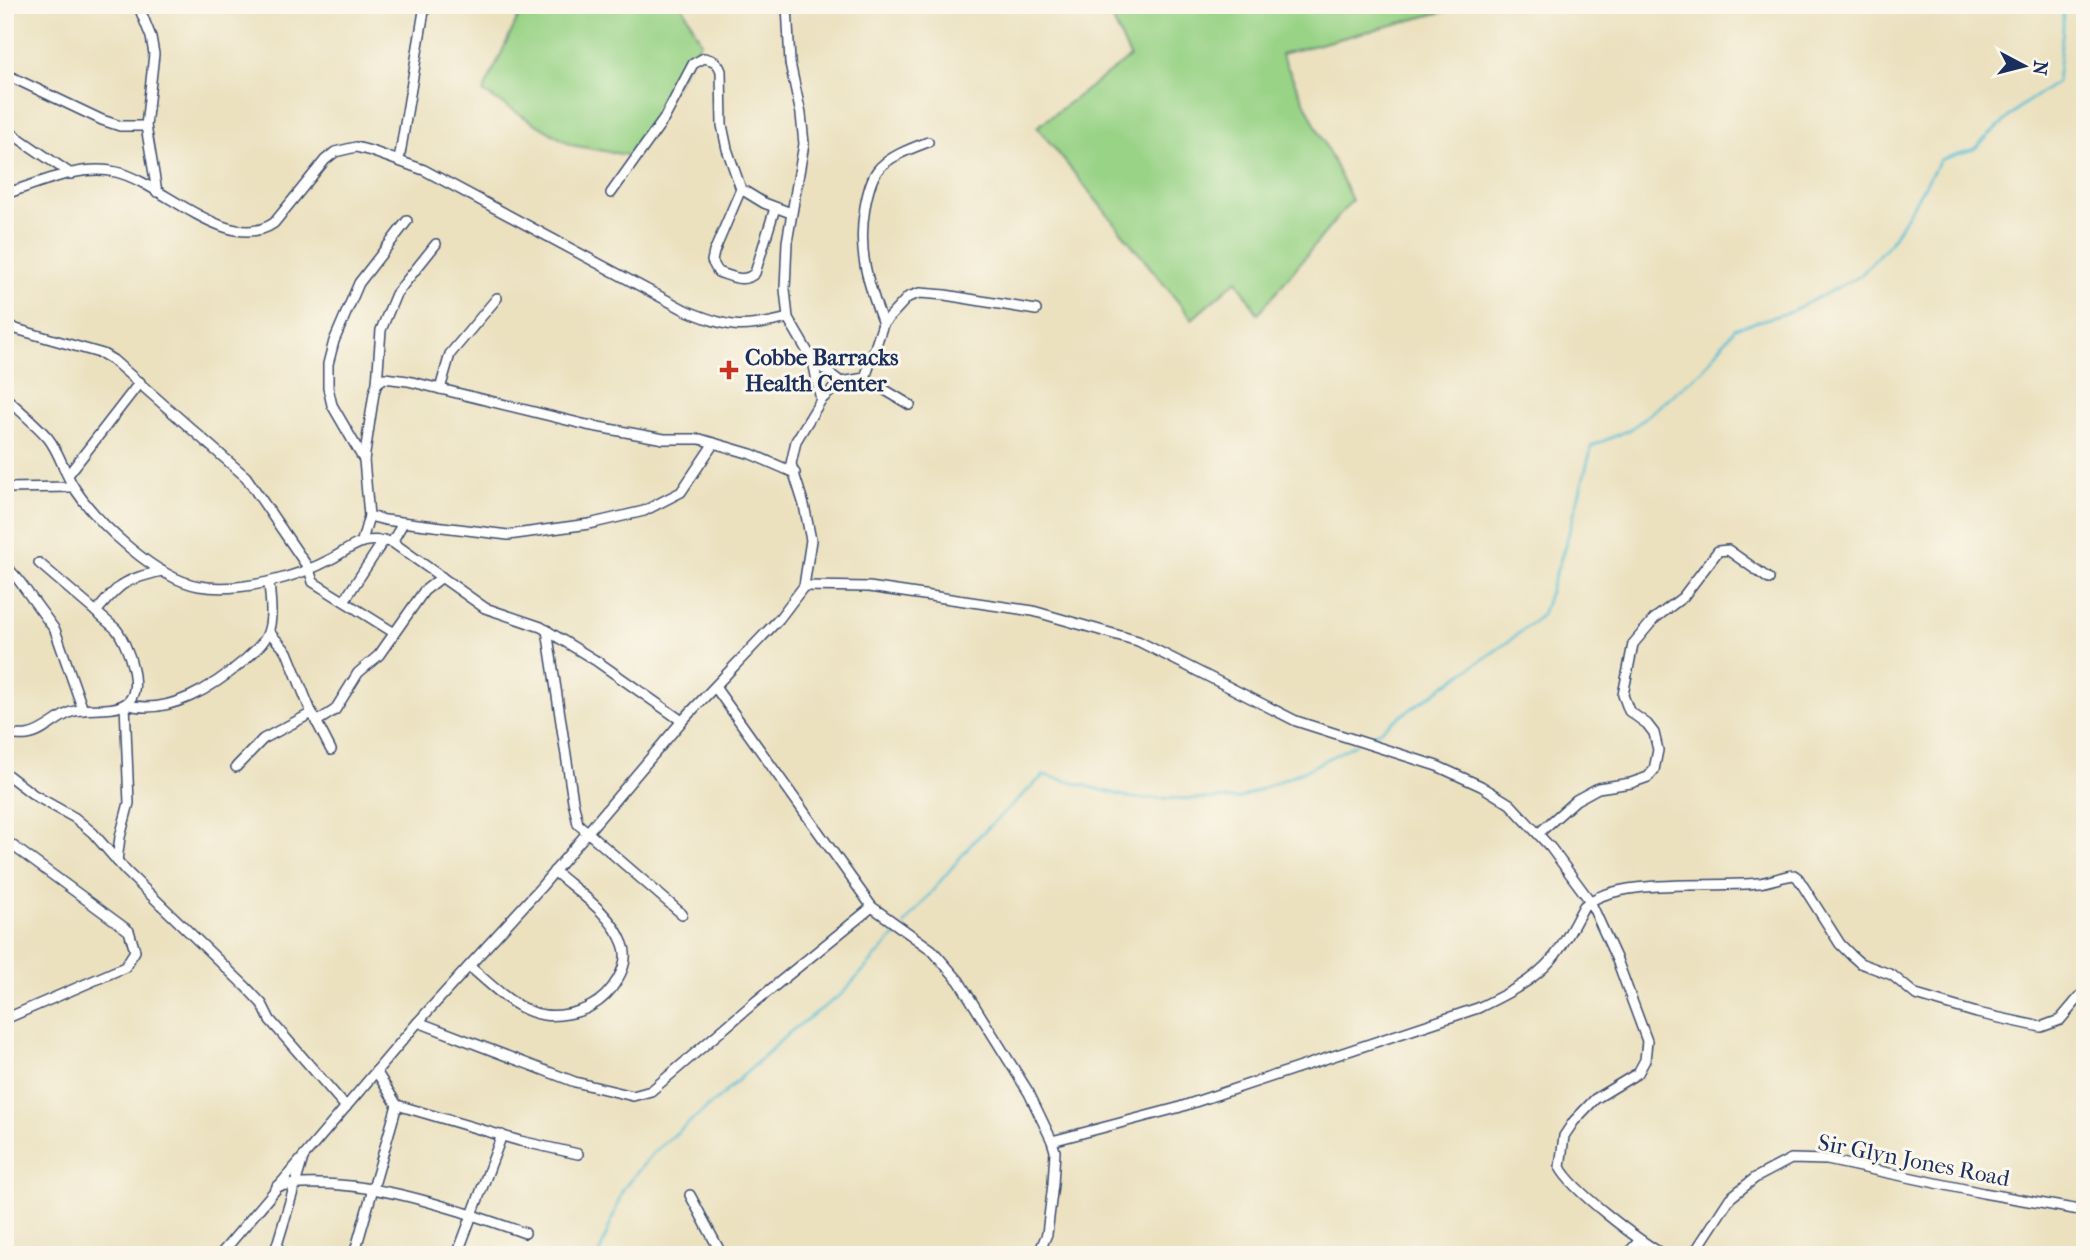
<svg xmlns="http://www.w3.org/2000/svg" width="2090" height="1260" font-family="'IM FELL French Canon',serif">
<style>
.green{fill:#99d386;stroke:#5a8172;stroke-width:2}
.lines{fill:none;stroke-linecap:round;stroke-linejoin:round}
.stream{stroke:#56bed3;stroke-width:2.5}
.minor-casing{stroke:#3a4a6d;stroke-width:12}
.minor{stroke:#fff;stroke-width:9}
.poi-dot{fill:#c8321e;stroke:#fbf7ec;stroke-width:2.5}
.labels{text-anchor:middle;stroke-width:6;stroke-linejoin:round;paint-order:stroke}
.poi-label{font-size:23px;font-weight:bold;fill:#1b2f5e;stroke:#fbf7ec;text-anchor:start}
.street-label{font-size:23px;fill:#1b2f5e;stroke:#fbf7ec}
</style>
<rect width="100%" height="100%" fill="#fbf7ec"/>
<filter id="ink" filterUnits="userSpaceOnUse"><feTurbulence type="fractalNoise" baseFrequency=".0143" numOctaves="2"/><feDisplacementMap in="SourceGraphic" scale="14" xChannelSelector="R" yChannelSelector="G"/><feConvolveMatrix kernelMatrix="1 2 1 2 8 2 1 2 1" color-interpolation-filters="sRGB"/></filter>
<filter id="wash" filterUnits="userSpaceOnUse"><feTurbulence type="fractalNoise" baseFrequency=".00686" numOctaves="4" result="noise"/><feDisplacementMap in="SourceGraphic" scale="28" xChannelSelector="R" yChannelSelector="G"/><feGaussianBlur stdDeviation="1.57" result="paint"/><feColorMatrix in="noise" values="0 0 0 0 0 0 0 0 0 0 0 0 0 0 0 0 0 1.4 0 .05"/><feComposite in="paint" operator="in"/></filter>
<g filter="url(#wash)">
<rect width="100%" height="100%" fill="#ebe1bf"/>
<!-- green -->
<g class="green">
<path d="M524,5H682L701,42L632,156L571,145L483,92Z"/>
<path d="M1106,5H1469L1281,54L1352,200L1258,314L1237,280L1192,319L1037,127L1130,57Z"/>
</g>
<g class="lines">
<!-- stream -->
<g class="stream">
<path d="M1365,739L1382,729L1505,644L1542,615L1567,540L1592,446L1631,429L1702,371L1735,328L1790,312L1860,276L1892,240L1940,160L1974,149L2021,106L2057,82L2063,28V5"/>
<path d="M904,925L974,841L1044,775L1132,798L1238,799L1308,769L1356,744"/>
<path d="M599,1255L623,1189L655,1151L721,1096L791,1031L842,994L900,930"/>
</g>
</g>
</g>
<g filter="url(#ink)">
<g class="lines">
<!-- minor casing -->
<g class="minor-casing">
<g id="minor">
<path d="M141,5V12L151,37L154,54L146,126L157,192"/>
<path d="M787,5L790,63L801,114L804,144L787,242L785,289L788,318L813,361L821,400"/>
<path d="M5,74L102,120L120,126H146"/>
<path d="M5,129L71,174"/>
<path d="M399,160L425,5"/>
<path d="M741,189L714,252L712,261L718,272C731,276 744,284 755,273L775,208"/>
<path d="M611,193L664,119L693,64L704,58C713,60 718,62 721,71L722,125L727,149L741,189L764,203L791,213"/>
<path d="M5,194C39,183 80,164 116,172C161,182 228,255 274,223L325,160L335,152L356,147L371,151L424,170L685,310C729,328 741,330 788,318"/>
<path d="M5,322L16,329L103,354L113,360L246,477L309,569L313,582L393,632"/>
<path d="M883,324C868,283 857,252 865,207C867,196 870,181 877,171C887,157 912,148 928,142"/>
<path d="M813,361L841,382"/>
<path d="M865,378L883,324L908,297L920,293L945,295L1036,310"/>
<path d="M377,383L381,330L396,294L436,244"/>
<path d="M440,389L450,354L497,298"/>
<path d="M5,397C19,410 35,423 48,438C60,453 64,473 75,489C98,524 157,579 199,586C222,590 245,587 268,582C290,577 313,569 333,558C357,544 361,537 392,542L485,608L541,627L598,662L682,721"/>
<path d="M364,460L332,405L328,388V364L334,341L359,283L407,221"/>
<path d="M68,475L140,382"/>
<path d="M5,488L73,487"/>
<path d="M369,516L385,520L508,535L589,524L644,511L681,492L714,443"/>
<path d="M362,541L369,516L364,460L374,393L377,383L384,378L408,381L587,425L664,439H700L751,454L795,473"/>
<path d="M392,542L403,523"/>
<path d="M5,565L17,578L55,630L83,710"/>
<path d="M804,586L869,587L1033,611L1138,641L1296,721L1437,766L1481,786L1510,804L1551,848L1590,901L1617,960L1647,1041L1645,1060L1638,1073L1595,1099L1574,1121L1564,1136L1560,1167C1571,1190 1641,1242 1664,1255"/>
<path d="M344,601L384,540"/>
<path d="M96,612C121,582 124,580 162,571"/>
<path d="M547,630L573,801L578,824L682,914"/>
<path d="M269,632L287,652L310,709L331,750"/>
<path d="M715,687L872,907L932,950L959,981L1029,1093L1052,1141L1055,1151L1053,1184L1047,1234L1038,1255"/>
<path d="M316,722L335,710L358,673L379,655L424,591L442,577"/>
<path d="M5,734C12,735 20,736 27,735C43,733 56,718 71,712C87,706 110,713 125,704C146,692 127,643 116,629L39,563"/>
<path d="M236,767L263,739L312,713"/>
<path d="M5,773L34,795L75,818L93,833L126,871L246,987L262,1004L270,1020L346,1107"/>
<path d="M1539,833L1576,800L1598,788L1631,783L1648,777L1654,770L1658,750L1654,733L1647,724L1629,711L1623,695L1633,644L1654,619L1683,597L1718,551L1728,550L1769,579"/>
<path d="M5,840L129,931L135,951L125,967L5,1019"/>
<path d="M117,861L120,837L129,803L125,704C168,717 215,686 246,659C254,651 263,645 267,635C274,619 270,598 269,582"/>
<path d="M469,966C491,984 515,1011 544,1015C558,1017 579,1013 591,1006C610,996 632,966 623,944C612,914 578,892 554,871"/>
<path d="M418,1022L575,1082L633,1096L651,1091L755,1002L872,907"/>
<path d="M376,1071L397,1105L520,1141L578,1154"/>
<path d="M1052,1141L1177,1108L1478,1008C1505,995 1532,982 1552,959C1565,944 1574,924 1584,906C1616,877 1714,888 1758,883C1770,882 1782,876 1794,875L1798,878L1840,944L1851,955L1860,963L1892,975L1916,995L1977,1013L2041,1027L2060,1020L2082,994"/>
<path d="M277,1186C362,1175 446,1206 525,1233"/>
<path d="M690,1195L722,1255"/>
<path d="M220,1255L418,1022L541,887L682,721L779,619L804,586L811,540L804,505L791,464L796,441L821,400L841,382L865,378L910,405"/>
<path d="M274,1255L303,1158"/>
<path d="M354,1255L397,1105"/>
<path d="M457,1255L502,1135"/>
<path d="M1626,1255L1640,1240"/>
<path d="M1693,1255L1730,1198L1755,1178L1791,1159L1827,1160L1983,1193L2085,1211"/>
</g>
</g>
<!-- minor -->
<use href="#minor" class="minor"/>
</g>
</g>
<!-- markers -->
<path class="poi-dot" d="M725.5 359.5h7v7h7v7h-7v7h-7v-7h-7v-7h7z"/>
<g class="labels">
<!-- poi labels -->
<g class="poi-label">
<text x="745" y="365">Cobbe Barracks<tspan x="745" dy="26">Health Center</tspan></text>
</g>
<!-- street labels -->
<g class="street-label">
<text transform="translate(1914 1160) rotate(11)" y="8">Sir Glyn Jones Road</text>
</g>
</g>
<!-- margin -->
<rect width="2090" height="1260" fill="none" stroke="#fbf7ec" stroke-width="28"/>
<!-- north arrow -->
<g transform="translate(2024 66) rotate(97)" stroke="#fbf7ec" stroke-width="5" paint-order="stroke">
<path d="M0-5L12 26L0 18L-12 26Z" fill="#1b2f5e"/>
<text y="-10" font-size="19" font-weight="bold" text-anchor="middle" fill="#1b2f5e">N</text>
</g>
</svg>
